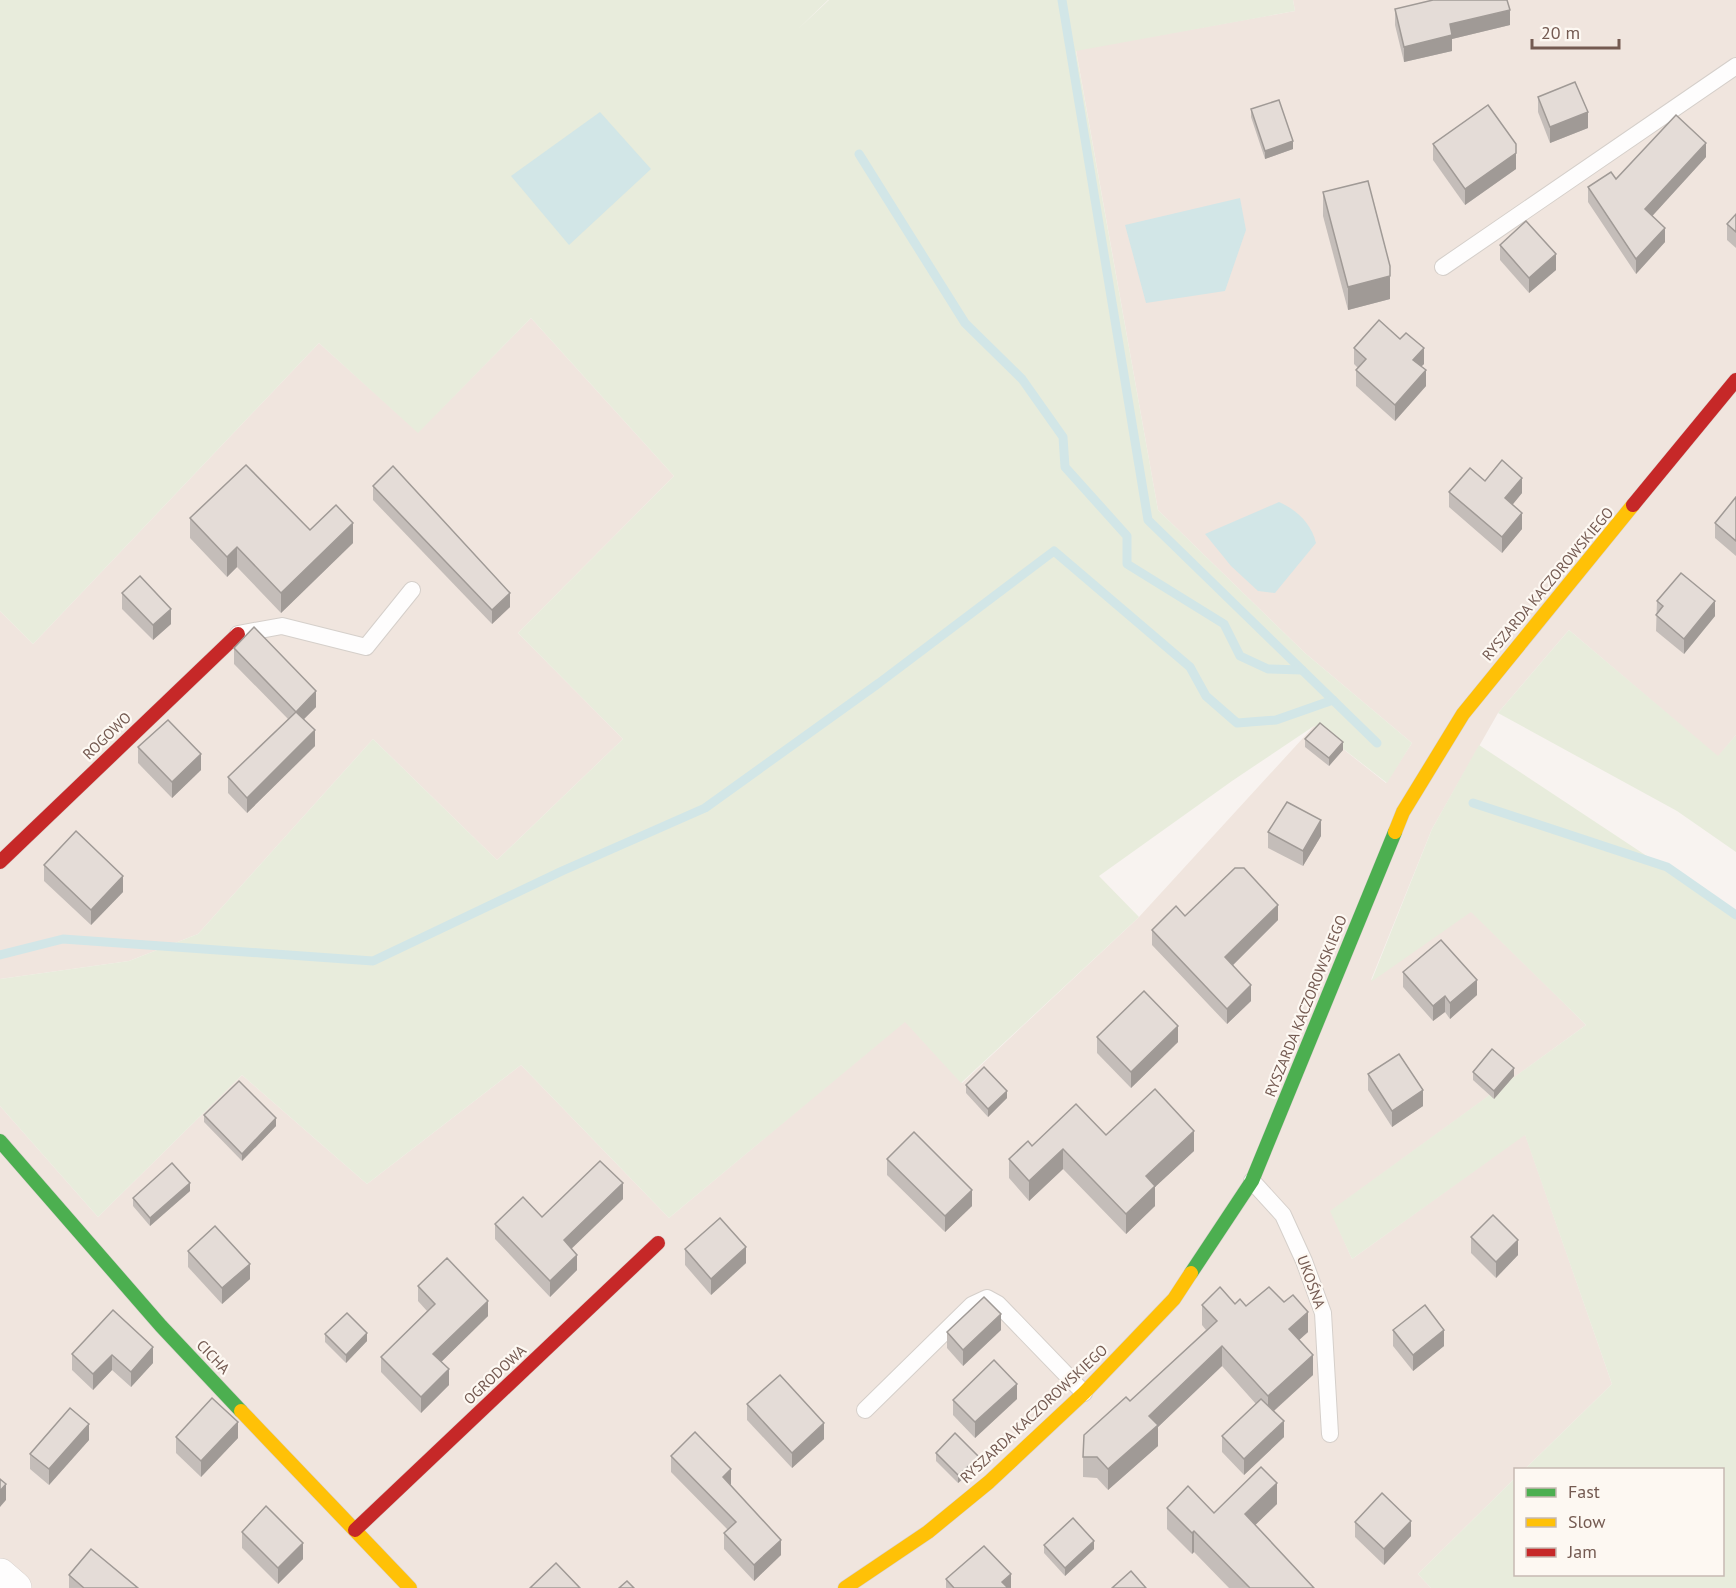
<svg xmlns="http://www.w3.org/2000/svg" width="1736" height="1588" font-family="'PT Sans',sans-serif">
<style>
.residential{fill:#f0e5de}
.green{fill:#e8ecdc}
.water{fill:#d2e6e7}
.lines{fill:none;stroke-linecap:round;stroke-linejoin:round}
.stream{stroke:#d2e6e7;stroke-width:9}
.lane-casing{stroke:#d5cfca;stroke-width:18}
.street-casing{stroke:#d5cfca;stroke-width:34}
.fast-casing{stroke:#d7d0cc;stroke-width:15}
.slow-casing{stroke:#d7d0cc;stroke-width:15}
.jam-casing{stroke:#d7d0cc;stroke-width:15}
.lane{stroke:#fefdfd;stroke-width:16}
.street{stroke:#fefdfd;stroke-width:33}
.fast{stroke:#4caf50;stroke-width:14}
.slow{stroke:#ffc107;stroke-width:14}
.jam{stroke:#c62828;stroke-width:14}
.wall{fill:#c4bdb9}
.shaded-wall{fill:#a09a96}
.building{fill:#e4dcd7;stroke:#a09a96;stroke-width:1.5}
.labels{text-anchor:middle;stroke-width:4.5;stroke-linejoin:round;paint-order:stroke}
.street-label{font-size:15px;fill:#745a51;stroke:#fdf8f2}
</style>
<rect width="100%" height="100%" fill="#f8f3f0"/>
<!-- residential -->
<g class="residential">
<path d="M1293,0H1736V735L1718,757L1569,630L1498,713L1432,829L1371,980L1471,911L1586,1025L1331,1211L1352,1259L1525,1134L1612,1384L1525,1469L1516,1470L1515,1478L1418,1574L1431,1588H0V1106L98,1217L242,1075L367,1184L521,1065L669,1218L905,1021L962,1083L1139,917L1314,726L1386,783L1412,743L1305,653L1158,510L1076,50L1295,11Z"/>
<path d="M531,318L674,476L518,633L623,739L497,860L373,739L198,934L129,961L0,979V611L33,644L319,343L418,432Z"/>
</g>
<!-- green -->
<g class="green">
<path d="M0,0H828L797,30L829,0H1293L1295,11L1076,51L1158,510L1305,653L1412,743L1387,783L1314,726L1232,781L1099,876L1139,917L961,1083L905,1022L669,1218L521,1065L367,1184L242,1075L98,1217L0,1106V979L129,961L198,934L373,739L497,860L623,739L518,633L674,476L531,318L418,433L319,343L33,644L0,611Z"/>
<path d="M1569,630L1718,756L1736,735V852L1677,811L1498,713Z"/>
<path d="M1479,745L1736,915V1588H1431L1418,1574L1515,1478L1516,1574H1722V1470L1525,1469L1612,1384L1525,1135L1352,1259L1330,1211L1586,1025L1471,912L1371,982L1432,829Z"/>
</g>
<!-- water -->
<g class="water">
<path d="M600,112L651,169L569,245L511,176Z"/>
<path d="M1240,198L1246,230L1225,291L1146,303L1125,225Z"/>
<path d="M1279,502C1297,510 1311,523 1316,543L1275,593L1258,591L1231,566L1205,534Z"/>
</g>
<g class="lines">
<!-- stream -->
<g class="stream">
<path d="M1062,0L1148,520L1377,743"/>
<path d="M859,154L965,323L1022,379L1063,437L1065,467L1127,536V564L1224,624L1240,656L1268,669L1302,670"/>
<path d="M1473,803L1667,867L1736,915"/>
<path d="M0,955L63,939L373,961L562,871L705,808L879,683L1054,551L1190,667L1206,696L1237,723L1276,720L1333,700"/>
</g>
<!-- lane casing -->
<g class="lane-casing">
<g id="lane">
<path d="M1443,267L1736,66"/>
<path d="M238,634L282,626L366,647L412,590"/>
<path d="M1252,1181L1283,1215L1304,1261L1323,1313L1330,1434"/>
<path d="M865,1410L972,1305L987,1298L998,1304L1084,1393"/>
</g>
</g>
<!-- street casing -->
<g class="street-casing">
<path id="street" d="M0,1575L15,1588"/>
</g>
<!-- fast casing -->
<g class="fast-casing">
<g id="fast">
<path d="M0,1141L161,1326L241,1411"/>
<path d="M1191,1273L1252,1181L1395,832"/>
</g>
</g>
<!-- slow casing -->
<g class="slow-casing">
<g id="slow">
<path d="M1395,832L1403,812L1463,714L1633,505"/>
<path d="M241,1411L410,1588"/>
<path d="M845,1588L928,1532L989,1482L1084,1393L1174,1299L1191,1273"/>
</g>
</g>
<!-- jam casing -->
<g class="jam-casing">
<g id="jam">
<path d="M1633,505L1736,380"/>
<path d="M0,862L238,634"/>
<path d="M355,1530L658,1243"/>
</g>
</g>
<!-- lane -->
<use href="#lane" class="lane"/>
<!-- street -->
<use href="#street" class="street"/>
<!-- fast -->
<use href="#fast" class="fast"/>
<!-- slow -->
<use href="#slow" class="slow"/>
<!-- jam -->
<use href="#jam" class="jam"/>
</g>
<!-- wall -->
<g class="wall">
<path d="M1395,9L1510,25L1452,39V51L1404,62L1395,25Z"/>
<path d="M1538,97L1588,128L1550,143L1538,112Z"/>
<path d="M1251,109L1293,149L1265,159L1251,117Z"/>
<path d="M1433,144L1516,169L1465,205L1433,160Z"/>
<path d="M1706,157L1652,216L1665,242L1636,274L1588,202V187L1616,179Z"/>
<path d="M1323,192L1390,299L1348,310L1323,216Z"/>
<path d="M1736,214V248L1727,240V224Z"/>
<path d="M1500,245L1556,270L1529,293L1500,260Z"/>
<path d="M1354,348L1424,364L1421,366L1426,386L1395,421L1356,386V370L1358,368L1354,364Z"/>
<path d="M1485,481L1522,493L1512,505L1522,529L1502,553L1449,507V492Z"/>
<path d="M373,486L510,607L492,624L373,500Z"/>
<path d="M1736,497V556L1715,538V523Z"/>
<path d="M190,518L310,530L353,543L281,613L237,567L227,577L190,538Z"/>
<path d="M122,593L171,624L153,640L122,609Z"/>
<path d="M1657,601L1715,616L1684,654L1656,631Z"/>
<path d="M234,648L316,707L304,719L315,746L247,813L228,793V777L288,719L234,664Z"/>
<path d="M1305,739L1343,750L1329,766L1305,747Z"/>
<path d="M138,747L201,770L172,798L138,763Z"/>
<path d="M1268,832L1321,836L1303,866L1268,848Z"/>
<path d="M44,865L123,892L91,925L44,881Z"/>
<path d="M1185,916L1278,920L1233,965L1251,1001L1227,1024L1152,945V930Z"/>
<path d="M1403,972L1477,995L1450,1019L1445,1012L1433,1021L1403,987Z"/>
<path d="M1097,1037L1178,1042L1131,1088L1097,1053Z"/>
<path d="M1473,1072L1514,1076L1494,1099L1473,1080Z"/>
<path d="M1368,1074L1423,1106L1392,1127L1368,1090Z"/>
<path d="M966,1085L1007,1098L988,1117L966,1093Z"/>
<path d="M204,1115L276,1126L242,1161L204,1122Z"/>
<path d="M1106,1135L1194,1151L1155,1187V1206L1126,1234L1063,1169L1029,1201L1009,1178V1159L1032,1146Z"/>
<path d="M887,1159L972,1206L945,1232L887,1175Z"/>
<path d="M190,1191L150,1226L133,1206V1198Z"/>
<path d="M623,1199L571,1248L577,1270L550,1297L495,1239V1224L542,1217Z"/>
<path d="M1471,1237L1518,1255L1496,1278L1471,1253Z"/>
<path d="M685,1249L746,1263L711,1295L685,1265Z"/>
<path d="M188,1251L250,1279L222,1304L188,1267Z"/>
<path d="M418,1286L488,1316L441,1362L449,1385L421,1413L381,1372V1357L427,1311L418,1301Z"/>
<path d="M1235,1304L1246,1306L1308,1332L1299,1340L1313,1375L1274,1411L1284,1437L1244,1475L1222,1452V1436L1256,1404L1222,1366L1158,1427V1446L1108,1490L1097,1478L1083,1477V1457L1130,1401L1206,1330L1202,1325V1305Z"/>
<path d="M113,1310L153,1363L131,1387L112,1370L93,1390L72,1370V1354Z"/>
<path d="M1001,1330L963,1366L947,1348V1332Z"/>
<path d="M1393,1330L1444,1346L1413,1371L1393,1346Z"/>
<path d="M325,1334L367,1341L346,1363L325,1342Z"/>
<path d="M1017,1399L975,1438L953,1415V1400Z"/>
<path d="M747,1404L824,1439L792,1468L747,1420Z"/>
<path d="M176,1437L238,1438L201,1477L176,1453Z"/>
<path d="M89,1440L49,1485L30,1469V1454Z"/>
<path d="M936,1453L979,1465L958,1483L936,1461Z"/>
<path d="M671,1456L731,1484L730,1485L781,1555L754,1581L724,1549V1533L728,1530L671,1472Z"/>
<path d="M1277,1504L1255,1525L1314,1588H1229L1194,1552L1192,1554L1167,1529V1508L1214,1513Z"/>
<path d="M1355,1522L1411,1536L1384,1565L1355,1537Z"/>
<path d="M242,1532L303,1559L278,1584L242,1548Z"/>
<path d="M1044,1545L1094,1549L1065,1576L1044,1553Z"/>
<path d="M69,1575L138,1588H69Z"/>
<path d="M946,1579L1011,1588H946Z"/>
</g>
<!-- shaded-wall -->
<g class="shaded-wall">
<path d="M1510,10V25L1452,39V51L1404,62V47L1450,24Z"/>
<path d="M1588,112V128L1550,143V127Z"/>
<path d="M1293,141V149L1265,159V151Z"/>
<path d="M1706,143V157L1645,224V209Z"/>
<path d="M1516,153V169L1465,205V189Z"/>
<path d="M1665,228V242L1636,274V259Z"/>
<path d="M1556,254V270L1529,293V278Z"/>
<path d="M1390,276V299L1348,310V287Z"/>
<path d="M1424,348V364L1413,375V360Z"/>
<path d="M1426,370V386L1395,421V405Z"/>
<path d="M1522,478V493L1505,514V498Z"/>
<path d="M1522,513V529L1502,553V537Z"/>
<path d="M353,523V543L281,613V593Z"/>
<path d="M237,547V567L227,577V557Z"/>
<path d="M510,593V607L492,624V610Z"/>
<path d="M1715,601V616L1684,654V639Z"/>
<path d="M171,609V624L153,640V625Z"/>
<path d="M316,691V707L296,727V712Z"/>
<path d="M315,730V746L247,813V798Z"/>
<path d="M1343,742V750L1329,766V758Z"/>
<path d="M201,754V770L172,798V782Z"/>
<path d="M1321,820V836L1303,866V851Z"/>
<path d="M123,876V892L91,925V910Z"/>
<path d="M1278,905V920L1225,973V957Z"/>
<path d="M1477,980V995L1450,1019V1003Z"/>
<path d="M1251,985V1001L1227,1024V1009Z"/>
<path d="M1445,996V1012L1433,1021V1006Z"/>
<path d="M1178,1026V1042L1131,1088V1072Z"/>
<path d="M1514,1068V1076L1494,1099V1091Z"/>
<path d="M1423,1090V1106L1392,1127V1111Z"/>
<path d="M1007,1091V1098L988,1117V1109Z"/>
<path d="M276,1118V1126L242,1161V1154Z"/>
<path d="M1194,1131V1151L1155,1187V1206L1126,1234V1214L1146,1176Z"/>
<path d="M1063,1149V1169L1029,1201V1181Z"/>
<path d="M190,1183V1191L150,1226V1218Z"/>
<path d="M623,1183V1199L564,1256V1240Z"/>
<path d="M972,1190V1206L945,1232V1216Z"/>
<path d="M1518,1240V1255L1496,1278V1262Z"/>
<path d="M746,1247V1263L711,1295V1279Z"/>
<path d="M577,1255V1270L550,1297V1281Z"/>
<path d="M250,1264V1279L222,1304V1288Z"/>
<path d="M488,1301V1316L433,1370V1354Z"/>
<path d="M1308,1312V1332L1289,1349V1329Z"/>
<path d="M1001,1314V1330L963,1366V1350Z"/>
<path d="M1444,1330V1346L1413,1371V1355Z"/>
<path d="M367,1333V1341L346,1363V1355Z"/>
<path d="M1222,1346V1366L1158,1427V1446L1108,1490V1469L1149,1416Z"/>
<path d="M153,1347V1363L131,1387V1372Z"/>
<path d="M112,1355V1370L93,1390V1374Z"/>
<path d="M1313,1355V1375L1268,1416V1396Z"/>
<path d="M449,1369V1385L421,1413V1397Z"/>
<path d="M1017,1384V1399L975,1438V1422Z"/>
<path d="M1284,1421V1437L1244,1475V1459Z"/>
<path d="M238,1422V1438L201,1477V1461Z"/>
<path d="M824,1423V1439L792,1468V1453Z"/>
<path d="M89,1424V1440L49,1485V1469Z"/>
<path d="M979,1457V1465L958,1483V1475Z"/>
<path d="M731,1469V1484L723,1493V1477Z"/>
<path d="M1277,1483V1504L1245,1535V1514Z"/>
<path d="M6,1484V1500L0,1507V1491Z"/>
<path d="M1411,1521V1536L1384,1565V1549Z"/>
<path d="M1194,1531V1552L1192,1554V1533Z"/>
<path d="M781,1540V1555L754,1581V1565Z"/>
<path d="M1094,1541V1549L1065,1576V1568Z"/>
<path d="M303,1543V1559L278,1584V1568Z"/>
<path d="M1011,1574V1588H1002V1582Z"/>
</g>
<!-- building -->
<g class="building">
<path d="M1433,0H1507L1510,10L1450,24L1452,35L1404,47L1395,9Z"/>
<path d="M1575,82L1588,112L1550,127L1538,97Z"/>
<path d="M1279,100L1293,141L1265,151L1251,109Z"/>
<path d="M1488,105L1516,144V153L1465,189L1433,144Z"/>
<path d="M1676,115L1706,143L1645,209L1665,228L1636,259L1588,187L1611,172L1616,179Z"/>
<path d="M1368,181L1390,266V276L1348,287L1323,192Z"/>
<path d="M1736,214V232L1727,224Z"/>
<path d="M1526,221L1556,254L1529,278L1500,245Z"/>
<path d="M1379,320L1400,339L1406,333L1424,348L1413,360L1426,370L1395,405L1356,370L1366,359L1354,348Z"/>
<path d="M1502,460L1522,478L1505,498L1522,513L1502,537L1449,492L1470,468L1485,481Z"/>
<path d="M246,465L310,530L336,505L353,523L281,593L237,547L227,557L190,518Z"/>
<path d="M393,466L510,593L492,610L373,486Z"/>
<path d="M1736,497V541L1715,523Z"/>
<path d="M1681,573L1715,601L1684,639L1656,615L1663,606L1657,601Z"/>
<path d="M140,576L171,609L153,625L122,593Z"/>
<path d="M254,627L316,691L296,712L234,648Z"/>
<path d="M296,712L315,730L247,798L228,777Z"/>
<path d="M168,720L201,754L172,782L138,747Z"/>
<path d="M1320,723L1343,742L1329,758L1305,739Z"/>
<path d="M1287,802L1321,820L1303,851L1268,832Z"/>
<path d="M76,831L123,876L91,910L44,865Z"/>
<path d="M1235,868H1244L1278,905L1225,957L1251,985L1227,1009L1152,930L1176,906L1185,916Z"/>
<path d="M1441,940L1477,980L1450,1003L1445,996L1433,1006L1403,972Z"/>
<path d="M1144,991L1178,1026L1131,1072L1097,1037Z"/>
<path d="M1492,1049L1514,1068L1494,1091L1473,1072Z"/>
<path d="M1399,1054L1423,1090L1392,1111L1368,1074Z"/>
<path d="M984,1067L1007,1091L988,1109L966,1085Z"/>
<path d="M239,1081L276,1118L242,1154L204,1115Z"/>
<path d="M1155,1089L1194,1131L1146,1176L1155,1186L1126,1214L1063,1149L1029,1181L1009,1159L1028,1141L1032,1146L1076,1104L1106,1135Z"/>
<path d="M914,1132L972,1190L945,1216L887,1159Z"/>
<path d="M600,1161L623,1183L564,1240L577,1255L550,1281L495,1224L523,1197L542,1217Z"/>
<path d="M172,1163L190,1183L150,1218L133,1198Z"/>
<path d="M1493,1215L1518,1240L1496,1262L1471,1237Z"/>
<path d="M720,1218L746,1247L711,1279L685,1249Z"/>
<path d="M215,1226L250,1264L222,1288L188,1251Z"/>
<path d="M447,1258L488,1301L433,1354L449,1369L421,1397L381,1357L435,1304L418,1286Z"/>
<path d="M1220,1287L1235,1304L1240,1299L1246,1306L1269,1287L1284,1302L1293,1295L1308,1312L1289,1329L1313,1355L1268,1396L1222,1346L1149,1416L1158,1425L1108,1469L1097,1457H1083L1084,1435L1126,1397L1130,1401L1217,1321L1202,1305Z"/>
<path d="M984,1297L1001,1314L963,1350L947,1332Z"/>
<path d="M1425,1305L1444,1330L1413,1355L1393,1330Z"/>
<path d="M113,1310L153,1347L131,1372L112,1355L93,1374L72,1354Z"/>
<path d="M347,1313L367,1333L346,1355L325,1334Z"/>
<path d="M994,1360L1017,1384L975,1422L953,1400Z"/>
<path d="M780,1375L824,1423L792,1453L747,1404Z"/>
<path d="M212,1398L238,1422L201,1461L176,1437Z"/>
<path d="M1261,1399L1284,1421L1244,1459L1222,1436Z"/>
<path d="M70,1408L89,1424L49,1469L30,1454Z"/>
<path d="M695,1432L731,1469L723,1477L781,1540L754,1565L724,1533L736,1522L671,1456Z"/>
<path d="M955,1433L979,1457L958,1475L936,1453Z"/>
<path d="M1261,1467L1277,1483L1245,1514L1314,1588H1250L1194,1531L1192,1533L1167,1508L1188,1486L1214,1513Z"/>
<path d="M0,1479L6,1484L0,1491Z"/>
<path d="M1382,1493L1411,1521L1384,1549L1355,1522Z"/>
<path d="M266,1506L303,1543L278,1568L242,1532Z"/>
<path d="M1073,1518L1094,1541L1065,1568L1044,1545Z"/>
<path d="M984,1546L1011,1574L1002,1582L1008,1588H954L946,1579Z"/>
<path d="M91,1549L138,1588H84L69,1575Z"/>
<path d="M556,1563L580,1588H530Z"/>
<path d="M1131,1571L1146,1588H1112Z"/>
<path d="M627,1581L634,1588H619Z"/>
</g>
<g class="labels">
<!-- street labels -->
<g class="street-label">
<text transform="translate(1548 584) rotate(-50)" y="5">RYSZARDA KACZOROWSKIEGO</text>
<text transform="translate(107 736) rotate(-44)" y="5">ROGOWO</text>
<text transform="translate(1306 1006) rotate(-68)" y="5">RYSZARDA KACZOROWSKIEGO</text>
<text transform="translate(1311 1282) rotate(70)" y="5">UKOŚNA</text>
<text transform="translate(213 1357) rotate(46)" y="5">CICHA</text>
<text transform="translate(495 1375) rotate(-43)" y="5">OGRODOWA</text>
<text transform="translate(1034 1414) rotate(-43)" y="5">RYSZARDA KACZOROWSKIEGO</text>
</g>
</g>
<!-- legend -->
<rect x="1514" y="1468" width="210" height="108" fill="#fdf8f2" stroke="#c6b9b2" stroke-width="1.5"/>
<rect x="1526" y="1488" width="30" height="9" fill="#4caf50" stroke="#c6b9b2" stroke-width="1.5"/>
<text x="1568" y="1498" font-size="18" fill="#745a51">Fast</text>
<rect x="1526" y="1518" width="30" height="9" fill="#ffc107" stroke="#c6b9b2" stroke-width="1.5"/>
<text x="1568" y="1528" font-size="18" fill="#745a51">Slow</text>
<rect x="1526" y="1548" width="30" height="9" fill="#c62828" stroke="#c6b9b2" stroke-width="1.5"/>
<text x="1568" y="1558" font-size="18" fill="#745a51">Jam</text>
<!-- scale -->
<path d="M1532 39v9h87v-9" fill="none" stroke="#745a51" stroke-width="3"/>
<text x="1541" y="39" font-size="18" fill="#745a51" stroke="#fdf8f2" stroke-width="4.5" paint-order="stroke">20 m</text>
</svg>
